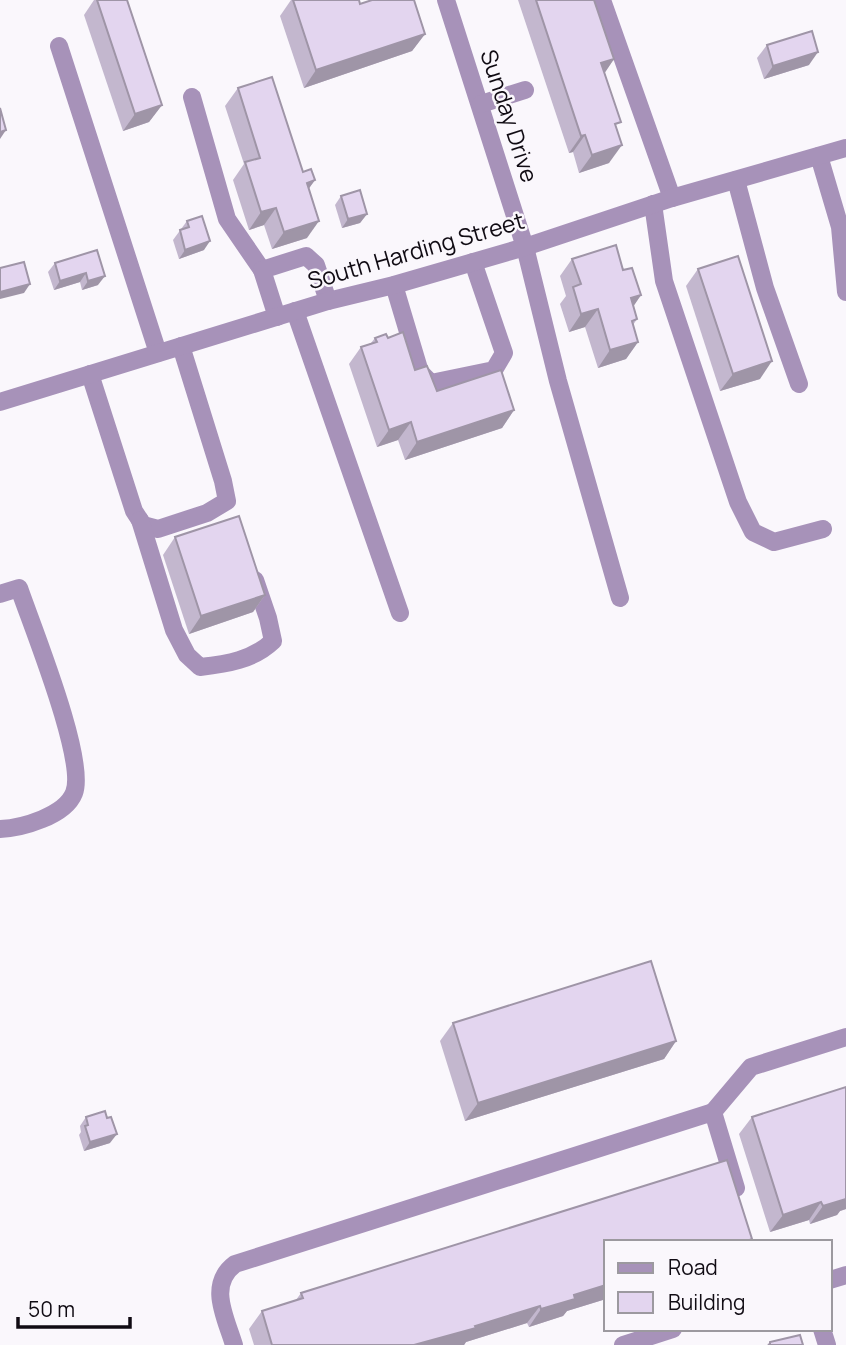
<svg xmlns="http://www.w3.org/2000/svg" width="846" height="1345" font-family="Manrope,sans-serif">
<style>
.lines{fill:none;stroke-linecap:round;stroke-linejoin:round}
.minor{stroke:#a792b9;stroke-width:18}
.wall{fill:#c3b7ce}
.shaded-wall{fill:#9f95a7}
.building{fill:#e3d5ef;stroke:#9f95a7;stroke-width:2}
.labels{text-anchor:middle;stroke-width:5;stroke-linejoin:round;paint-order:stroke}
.street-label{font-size:23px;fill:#100b13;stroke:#faf7fc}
</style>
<rect width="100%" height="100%" fill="#faf7fc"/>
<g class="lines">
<!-- minor -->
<g class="minor">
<path d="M446,0L525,247L558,381L620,598"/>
<path d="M602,0L672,198"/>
<path d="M59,46L158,353"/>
<path d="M192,97L227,219L262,270"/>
<path d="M481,104L525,90"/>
<path d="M819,156L840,227L846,292"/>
<path d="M736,180L765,288L799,384"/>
<path d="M653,204L664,281L738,502L753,532L774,542L823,529"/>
<path d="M394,285L420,372L431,383L494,370L504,353L473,262"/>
<path d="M295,311L400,613"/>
<path d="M277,317L262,270L306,256L316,265L328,301"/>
<path d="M90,374L134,511L143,525L158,529L207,513L227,501L223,481L181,346"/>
<path d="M0,402L328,301L394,285L525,247L672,198L846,148"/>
<path d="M140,520L174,630L187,655L200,667C227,664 253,660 273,641L268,618L255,580"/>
<path d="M0,594L19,588C32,626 87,761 74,793C65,816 22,828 0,829"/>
<path d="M713,1112L751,1067L846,1037"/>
<path d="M830,1280L846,1275"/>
<path d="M822,1329L827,1345"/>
<path d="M234,1345C226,1318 207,1285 235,1264L713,1112L736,1188"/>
<path d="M623,1345L673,1329"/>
</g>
</g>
<!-- wall -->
<g class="wall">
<path d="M94,0H127L162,105L149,122L123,131L84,15Z"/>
<path d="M291,0H359L360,4L425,34L412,51L304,88L280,16Z"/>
<path d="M518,0H594L614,59L604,73L616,129L609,163L579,173L573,152L569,153Z"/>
<path d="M767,45L809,65L764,79L757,58Z"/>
<path d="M238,88L303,172L315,180L309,188L307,238L272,249L264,225L249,230L233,180L244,164L225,106Z"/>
<path d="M341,196L367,214L360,223L342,228L335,205Z"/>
<path d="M187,221L204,250L179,259L173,240Z"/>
<path d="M97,250L98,285L82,290L80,282L54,290L48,272L55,263Z"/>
<path d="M572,259L623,270L641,295L633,306L637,319L633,325L638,342L626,359L598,368L585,327L569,332L560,304L566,296L560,276Z"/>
<path d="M698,269L760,379L720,391L686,286Z"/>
<path d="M375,338H388L415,370L437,391L514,410L502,428L405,460L398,440L377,447L349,364L361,347L371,343Z"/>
<path d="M175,537L265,595L253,612L189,634L163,555Z"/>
<path d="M453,1023L676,1041L664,1059L465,1121L440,1041Z"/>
<path d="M846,1087V1209L840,1211L837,1215L810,1224L809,1220L770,1232L739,1134L752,1117Z"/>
<path d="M86,1117L110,1143L84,1151L79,1135L81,1132L80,1126Z"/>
<path d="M727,1160L752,1239L750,1242H606V1299L567,1311L563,1316L529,1327L527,1323L466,1342L464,1345H254L249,1329L262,1311L296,1300L301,1293Z"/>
</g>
<!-- shaded-wall -->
<g class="shaded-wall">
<path d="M425,34L412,51L304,88L316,70Z"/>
<path d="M818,52L809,65L764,79L773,66Z"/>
<path d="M614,59L602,77L601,63Z"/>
<path d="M162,105L149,122L123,131L135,114Z"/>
<path d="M6,130L0,139V132Z"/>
<path d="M585,135L573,152L569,153L581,136Z"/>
<path d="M622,145L609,163L579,173L592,155Z"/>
<path d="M315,180L302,198L307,183Z"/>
<path d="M276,208L264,225L249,230L261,212Z"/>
<path d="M367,214L360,223L342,228L348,219Z"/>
<path d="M319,221L307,238L272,249L284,232Z"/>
<path d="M210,241L204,250L179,259L185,250Z"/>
<path d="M86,273L80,282L54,290L60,281Z"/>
<path d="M105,276L98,285L82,290L88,281Z"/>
<path d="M30,284L24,293L0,299V292Z"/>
<path d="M641,295L629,313L631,298Z"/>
<path d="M598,309L585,327L569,332L581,314Z"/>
<path d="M638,342L626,359L598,368L610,350Z"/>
<path d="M772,361L760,379L720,391L733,374Z"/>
<path d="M514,410L502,428L405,460L417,442Z"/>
<path d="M411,422L398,440L377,447L389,430Z"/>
<path d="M265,595L253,612L189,634L201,616Z"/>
<path d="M676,1041L664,1059L465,1121L478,1103Z"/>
<path d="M117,1134L110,1143L84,1151L90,1142Z"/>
<path d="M846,1199V1209L840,1211L837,1215L810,1224L823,1206Z"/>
<path d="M821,1202L809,1220L770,1232L783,1215Z"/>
<path d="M606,1285V1299L567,1311L563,1316L529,1327L541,1309L574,1295Z"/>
<path d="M540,1306L527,1323L466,1342L464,1345H414Z"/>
</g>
<!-- building -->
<g class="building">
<path d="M97,0H127L162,105L135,114Z"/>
<path d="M293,0H359L360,4L372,0H414L425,34L316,70Z"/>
<path d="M536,0H594L614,59L601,63L621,122L615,124L622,145L592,155L585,135L581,136Z"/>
<path d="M812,31L818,52L773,66L767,45Z"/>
<path d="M272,77L303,172L311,169L315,180L307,183L319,221L284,232L276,208L261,212L245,162L260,158L238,88Z"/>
<path d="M0,108L6,130L0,132Z"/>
<path d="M360,190L367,214L348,219L341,196Z"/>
<path d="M202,216L210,241L185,250L180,230L189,227L187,221Z"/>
<path d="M616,245L623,270L632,268L641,295L631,298L637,319L632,321L638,342L610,350L598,309L581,314L573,287L581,284L572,259Z"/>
<path d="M97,250L105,276L88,281L86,273L60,281L55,263Z"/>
<path d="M738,256L772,361L733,374L698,269Z"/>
<path d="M24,262L30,284L0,292V268Z"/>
<path d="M403,332L415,370L427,366L437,391L501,370L514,410L417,442L411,422L389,430L361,347L377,342L375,338L386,334L388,338Z"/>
<path d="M239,516L265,595L201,616L175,537Z"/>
<path d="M651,961L676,1041L478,1103L453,1023Z"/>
<path d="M846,1087V1199L823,1206L821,1202L783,1215L752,1117Z"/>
<path d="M105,1111L107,1118L111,1117L117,1134L90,1142L85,1126L88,1125L86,1117Z"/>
<path d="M727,1160L752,1239L745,1242H606V1285L574,1295L575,1299L541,1309L540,1306L475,1326L476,1328L414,1345H272L262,1311L303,1298L301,1293Z"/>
<path d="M800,1335L803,1345H768L770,1344V1342Z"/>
</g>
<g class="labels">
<!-- street labels -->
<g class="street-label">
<text transform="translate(509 116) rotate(72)" y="8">Sunday Drive</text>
<text transform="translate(416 251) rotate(-16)" y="8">South Harding Street</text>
</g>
</g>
<!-- legend -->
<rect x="604" y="1240" width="228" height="91" fill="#faf7fc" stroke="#9c999f" stroke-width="2"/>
<rect x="618" y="1263" width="35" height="10" fill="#a792b9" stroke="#9c999f" stroke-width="2"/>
<text x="668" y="1275" font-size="21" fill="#100b13">Road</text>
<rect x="618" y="1292" width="35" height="21" fill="#e3d5ef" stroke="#9c999f" stroke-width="2"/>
<text x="668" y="1310" font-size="21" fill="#100b13">Building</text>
<!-- scale -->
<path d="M18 1317v10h112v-10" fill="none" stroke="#100b13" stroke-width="3.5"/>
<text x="28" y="1317" font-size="21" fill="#100b13" stroke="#faf7fc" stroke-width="5" paint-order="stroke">50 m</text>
</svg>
